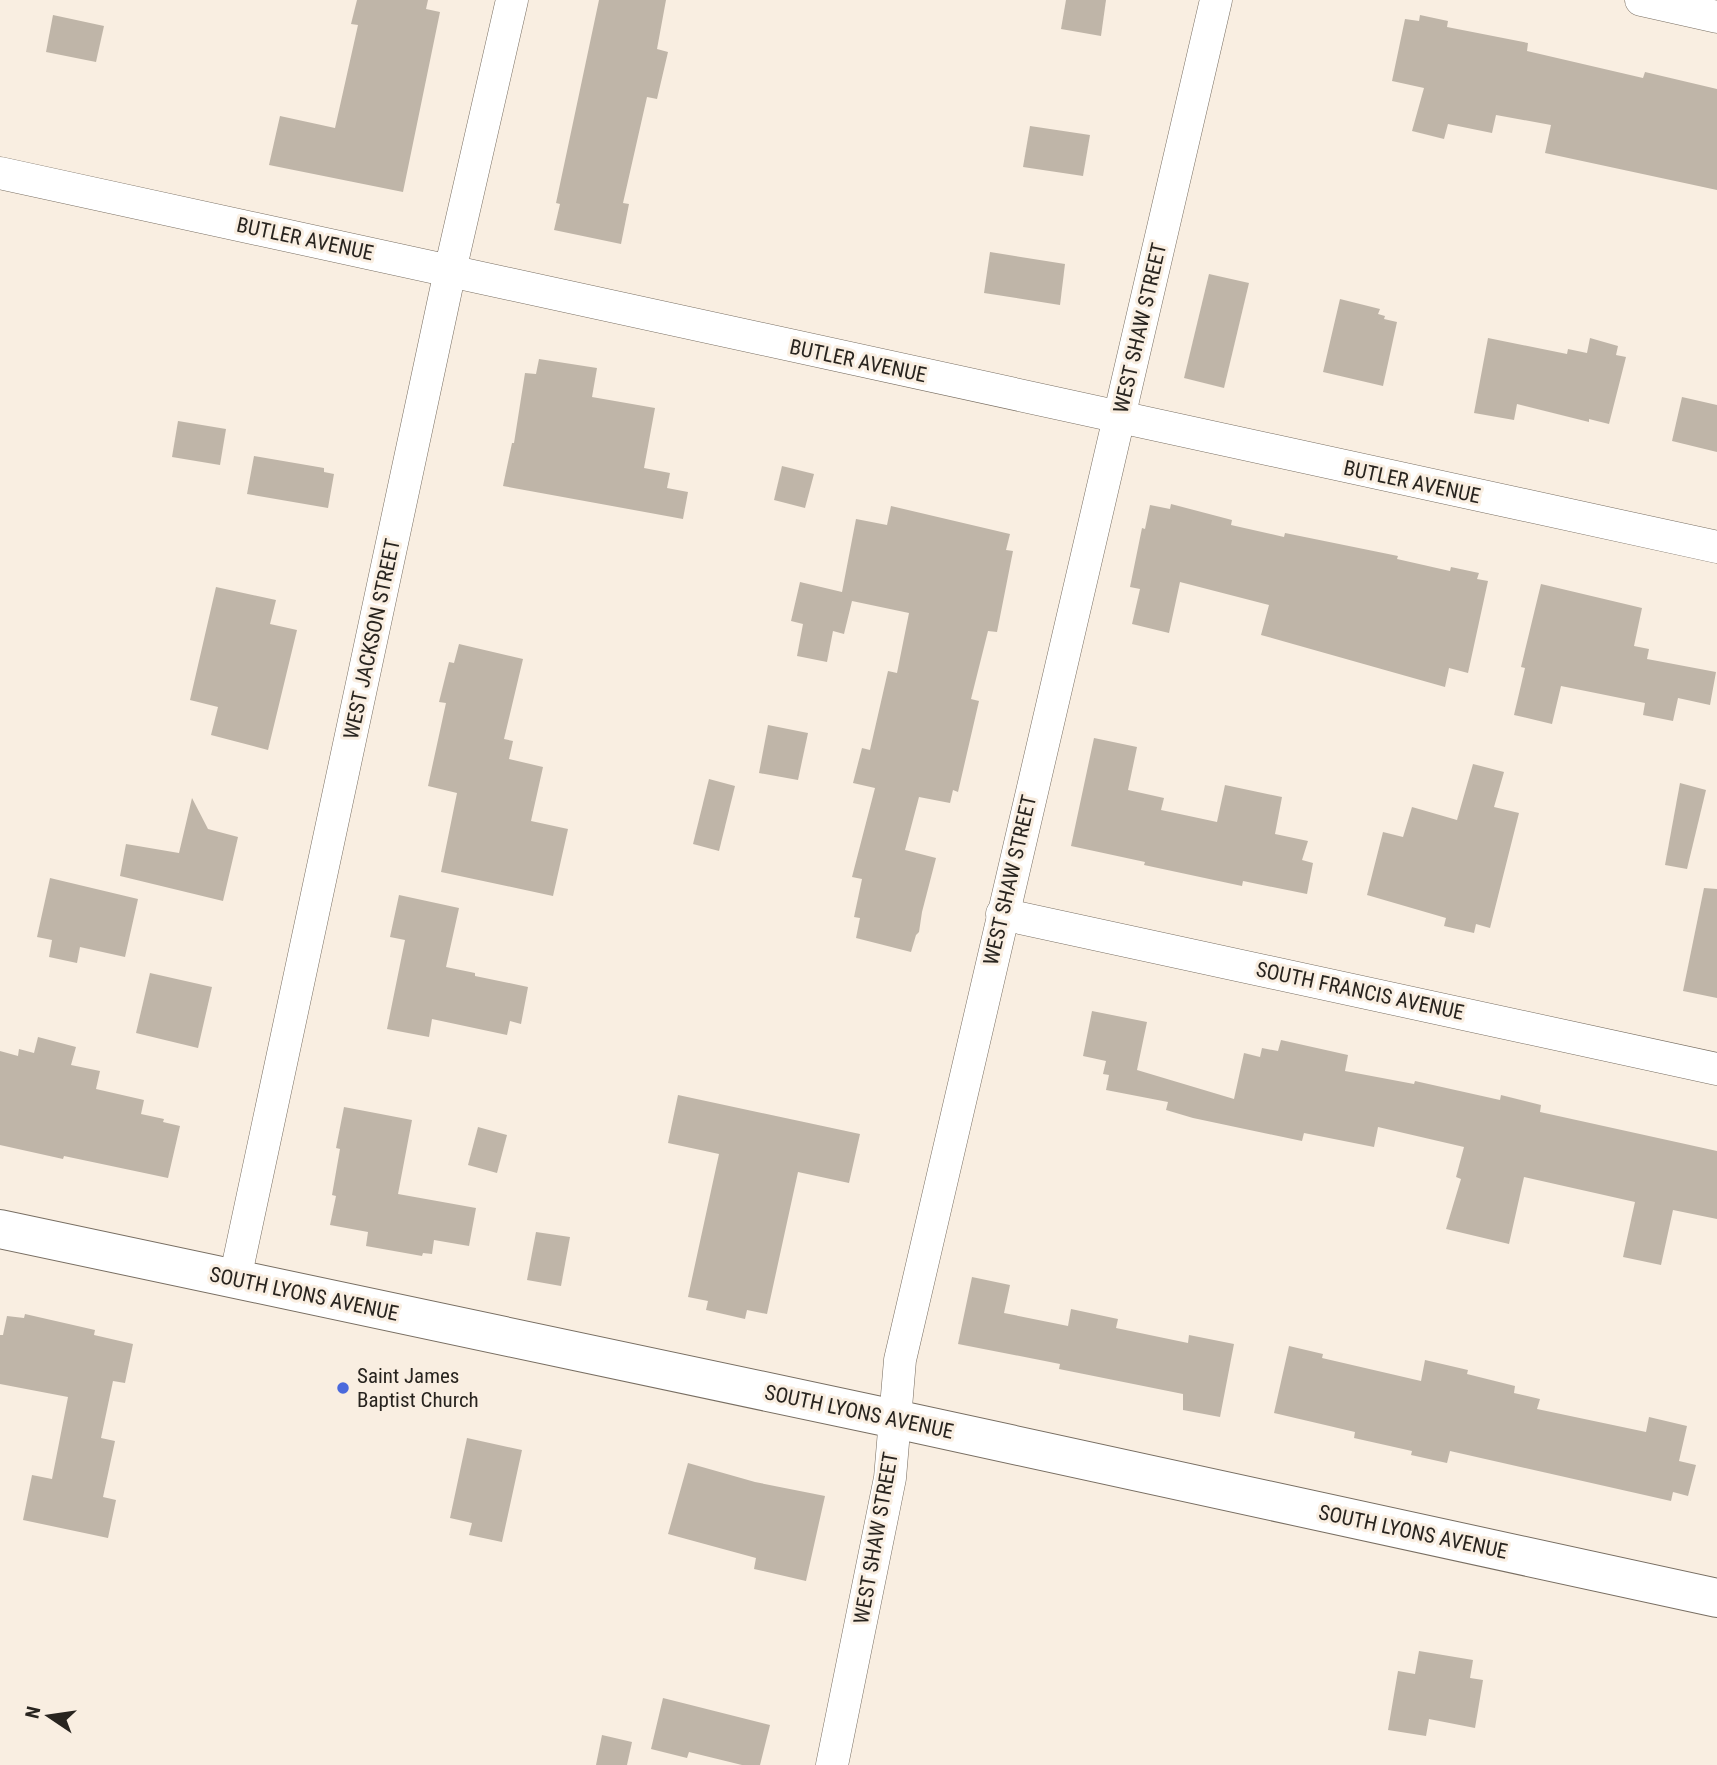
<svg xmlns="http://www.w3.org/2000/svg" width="1717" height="1765" font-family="'Roboto Condensed',sans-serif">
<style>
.building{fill:#bfb5a8}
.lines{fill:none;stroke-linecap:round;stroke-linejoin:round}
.minor-casing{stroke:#786e62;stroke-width:33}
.tertiary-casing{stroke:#786e62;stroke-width:40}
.minor{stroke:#fff;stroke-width:32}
.tertiary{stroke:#fff;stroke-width:38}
.poi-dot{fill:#4a69dc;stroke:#f9eee1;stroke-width:2.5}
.labels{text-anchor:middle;stroke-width:6;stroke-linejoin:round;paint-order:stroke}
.street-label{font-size:21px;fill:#28241f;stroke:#f9eee1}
.poi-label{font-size:21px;fill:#28241f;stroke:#f9eee1;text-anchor:start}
</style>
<rect width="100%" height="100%" fill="#f9eee1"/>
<!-- building -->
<g class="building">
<path d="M357,0H428L426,9L440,12L403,192L269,165L280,116L335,128L358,25L351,24Z"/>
<path d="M599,0H666L657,49L668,52L657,99L647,97L623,203L629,204L621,244L554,230L560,204L556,203Z"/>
<path d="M1066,0H1106L1101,36L1061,29Z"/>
<path d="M53,15L104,26L96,62L46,52Z"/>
<path d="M1420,15L1448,21L1447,27L1528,43L1527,51L1643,78L1645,72L1717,89V190L1545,153L1551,125L1496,115L1492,133L1448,124L1444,139L1412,131L1424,88L1392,81L1405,19L1419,21Z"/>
<path d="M1030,126L1090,135L1083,176L1023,167Z"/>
<path d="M990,252L1065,264L1060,305L984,293Z"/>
<path d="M1209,274L1249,283L1224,388L1184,378Z"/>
<path d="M1340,299L1380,309L1378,314L1385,316L1384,319L1397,322L1383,386L1323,372Z"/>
<path d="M1488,338L1567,354L1568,349L1587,353L1590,338L1618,346L1616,355L1626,357L1609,424L1589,419V422L1517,404L1514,420L1474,413Z"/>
<path d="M539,359L597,368L592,397L655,408L644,468L670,473L667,488L688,492L683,519L503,486L512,443H514L525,373L536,374Z"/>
<path d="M1682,397L1717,405V452L1672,441Z"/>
<path d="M178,421L226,429L220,465L172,457Z"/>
<path d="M254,456L324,468V472L334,474L328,508L247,494Z"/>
<path d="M782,466L814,474L805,508L774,500Z"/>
<path d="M1171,504L1232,520L1231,525L1284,537L1285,533L1398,556L1397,559L1450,571L1451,567L1479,573L1477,579L1488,581L1468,673L1449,668L1445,687L1261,635L1269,605L1180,582L1169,633L1132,624L1140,589L1130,587L1142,528L1145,529L1150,505L1170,509Z"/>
<path d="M891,506L1010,534L1006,550L1013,551L997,632L988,631L971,699L979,701L958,792L953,790L950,803L919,797L905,850L936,858L922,912L919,932L916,935L911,952L856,938L860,918L854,917L862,879L852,877L875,788L853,783L862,748L870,750L888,671L897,673L909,613L852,601L844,634L833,631L827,662L797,656L803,624L791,621L800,582L842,592L856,519L887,525Z"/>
<path d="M1541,584L1642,608L1634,646L1649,649L1647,659L1716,672L1710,705L1678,698L1673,721L1643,715L1645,703L1561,686L1552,724L1514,715L1525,668L1521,667Z"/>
<path d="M216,587L276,600L270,624L297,630L268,750L211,735L218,707L190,700Z"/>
<path d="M459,644L523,659L504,739L513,741L509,759L543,767L531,821L568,829L553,896L441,872L457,793L428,786L446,703L439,702L449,662L454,663Z"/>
<path d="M768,725L808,733L798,780L759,773Z"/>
<path d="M1094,738L1137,747L1128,790L1164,798L1161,810L1217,822L1225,785L1282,797L1275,834L1308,841L1302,860L1313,863L1307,894L1243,881L1242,886L1144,865L1145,862L1071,846Z"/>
<path d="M1473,764L1504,772L1494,807L1519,813L1490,928L1476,924L1474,933L1444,926L1446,918L1367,895L1383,832L1403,837L1412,807L1457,820Z"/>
<path d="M709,779L735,786L719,851L693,844Z"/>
<path d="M1680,783L1706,790L1687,869L1665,865Z"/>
<path d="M192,798L208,829L238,837L223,901L120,876L126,844L179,853Z"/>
<path d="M50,878L138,899L125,957L80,947L77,963L49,957L52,940L37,937Z"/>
<path d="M1704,888L1717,889V998L1683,991Z"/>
<path d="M399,895L459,908L446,967L475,973V976L528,987L521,1024L510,1021L507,1035L432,1019L429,1037L387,1029L405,940L390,937Z"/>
<path d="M150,973L212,987L198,1048L136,1033Z"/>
<path d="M1092,1011L1147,1022L1137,1070L1234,1099L1244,1053L1260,1057L1262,1048L1278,1051L1281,1040L1348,1055L1345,1071L1414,1084L1415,1081L1500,1100L1501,1095L1541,1105L1540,1112L1717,1151V1219L1673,1210L1661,1265L1623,1257L1635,1202L1524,1177L1509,1244L1446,1229L1461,1179L1456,1177L1464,1147L1378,1127L1374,1147L1304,1133L1302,1141L1193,1118L1166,1110L1168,1102L1106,1090L1109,1075L1103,1074L1106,1061L1083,1056Z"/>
<path d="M38,1037L76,1047L71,1065L100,1071L96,1089L144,1100L141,1114L164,1119L163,1122L180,1126L168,1178L64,1156L63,1159L0,1145V1051L18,1056L19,1049L34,1053Z"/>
<path d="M678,1095L860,1134L849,1183L798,1172L767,1314L747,1310L745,1319L706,1310L708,1301L688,1297L719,1154L668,1143Z"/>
<path d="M344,1107L412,1120L398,1194L476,1208L469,1246L434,1240L432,1254L423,1253L422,1256L366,1246L368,1232L330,1225L336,1196L332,1195L340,1149L336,1148Z"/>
<path d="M478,1127L507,1135L497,1173L468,1165Z"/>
<path d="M536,1232L570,1237L561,1286L527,1280Z"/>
<path d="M972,1277L1010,1285L1004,1313L1068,1326L1071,1309L1118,1319L1116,1328L1188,1343L1189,1335L1234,1344L1220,1417L1183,1410V1394L1059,1369L1060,1364L958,1344Z"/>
<path d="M25,1314L95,1330L94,1335L133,1344L125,1383L113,1381L101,1438L115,1441L103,1497L116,1500L108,1538L23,1520L32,1475L52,1479L68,1397L0,1384V1335H3L7,1316L24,1318Z"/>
<path d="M1289,1346L1323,1354L1322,1358L1421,1381L1425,1360L1468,1370L1467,1374L1515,1386L1514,1393L1540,1399L1537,1409L1646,1432L1649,1417L1687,1426L1679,1461L1696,1465L1688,1496L1673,1492L1671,1501L1450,1451L1447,1463L1411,1455L1412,1451L1354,1438L1355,1432L1274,1413Z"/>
<path d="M467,1438L522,1450L502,1542L469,1535L472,1523L450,1518Z"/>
<path d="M688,1463L755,1482L825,1496L806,1581L754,1569L756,1558L668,1534Z"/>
<path d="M1419,1651L1473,1660L1470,1678L1483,1680L1475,1728L1429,1719L1426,1736L1388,1730L1398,1671L1415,1674Z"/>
<path d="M663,1698L770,1725L760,1765H742L689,1752L687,1758L651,1749Z"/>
<path d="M602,1735L632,1742L627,1765H596Z"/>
</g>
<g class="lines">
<!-- minor casing -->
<g class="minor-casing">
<g id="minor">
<path d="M1641,0L1717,17"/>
<path d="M0,173L1717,547"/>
<path d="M1002,914L1717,1069"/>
<path d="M235,1279L450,271L512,0"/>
<path d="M832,1765L890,1478L900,1360L1216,0"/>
</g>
</g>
<!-- tertiary casing -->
<g class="tertiary-casing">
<path id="tertiary" d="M0,1229L895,1419L1717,1598"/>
</g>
<!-- minor -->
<use href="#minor" class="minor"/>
<!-- tertiary -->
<use href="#tertiary" class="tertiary"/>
</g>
<!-- markers -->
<circle class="poi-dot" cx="343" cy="1388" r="7"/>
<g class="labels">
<!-- street labels -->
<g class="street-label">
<text transform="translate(305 239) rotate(12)" y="7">BUTLER AVENUE</text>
<text transform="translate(1140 328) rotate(-77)" y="7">WEST SHAW STREET</text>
<text transform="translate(858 361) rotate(12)" y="7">BUTLER AVENUE</text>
<text transform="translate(1412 482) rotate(12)" y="7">BUTLER AVENUE</text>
<text transform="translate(372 639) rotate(-78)" y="7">WEST JACKSON STREET</text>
<text transform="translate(1010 880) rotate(-77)" y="7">WEST SHAW STREET</text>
<text transform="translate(1360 991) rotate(12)" y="7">SOUTH FRANCIS AVENUE</text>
<text transform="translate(304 1294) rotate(12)" y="7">SOUTH LYONS AVENUE</text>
<text transform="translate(859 1412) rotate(12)" y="7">SOUTH LYONS AVENUE</text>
<text transform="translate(1413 1532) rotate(12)" y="7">SOUTH LYONS AVENUE</text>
<text transform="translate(876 1538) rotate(-80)" y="7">WEST SHAW STREET</text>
</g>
<!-- poi labels -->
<g class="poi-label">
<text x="357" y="1383">Saint James<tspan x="357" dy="24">Baptist Church</tspan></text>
</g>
</g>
<!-- north arrow -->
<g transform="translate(49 1716) rotate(283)" stroke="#f9eee1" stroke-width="5" paint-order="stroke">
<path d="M0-5L12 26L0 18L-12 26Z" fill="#28241f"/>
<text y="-10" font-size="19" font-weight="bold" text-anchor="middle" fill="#28241f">N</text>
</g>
</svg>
